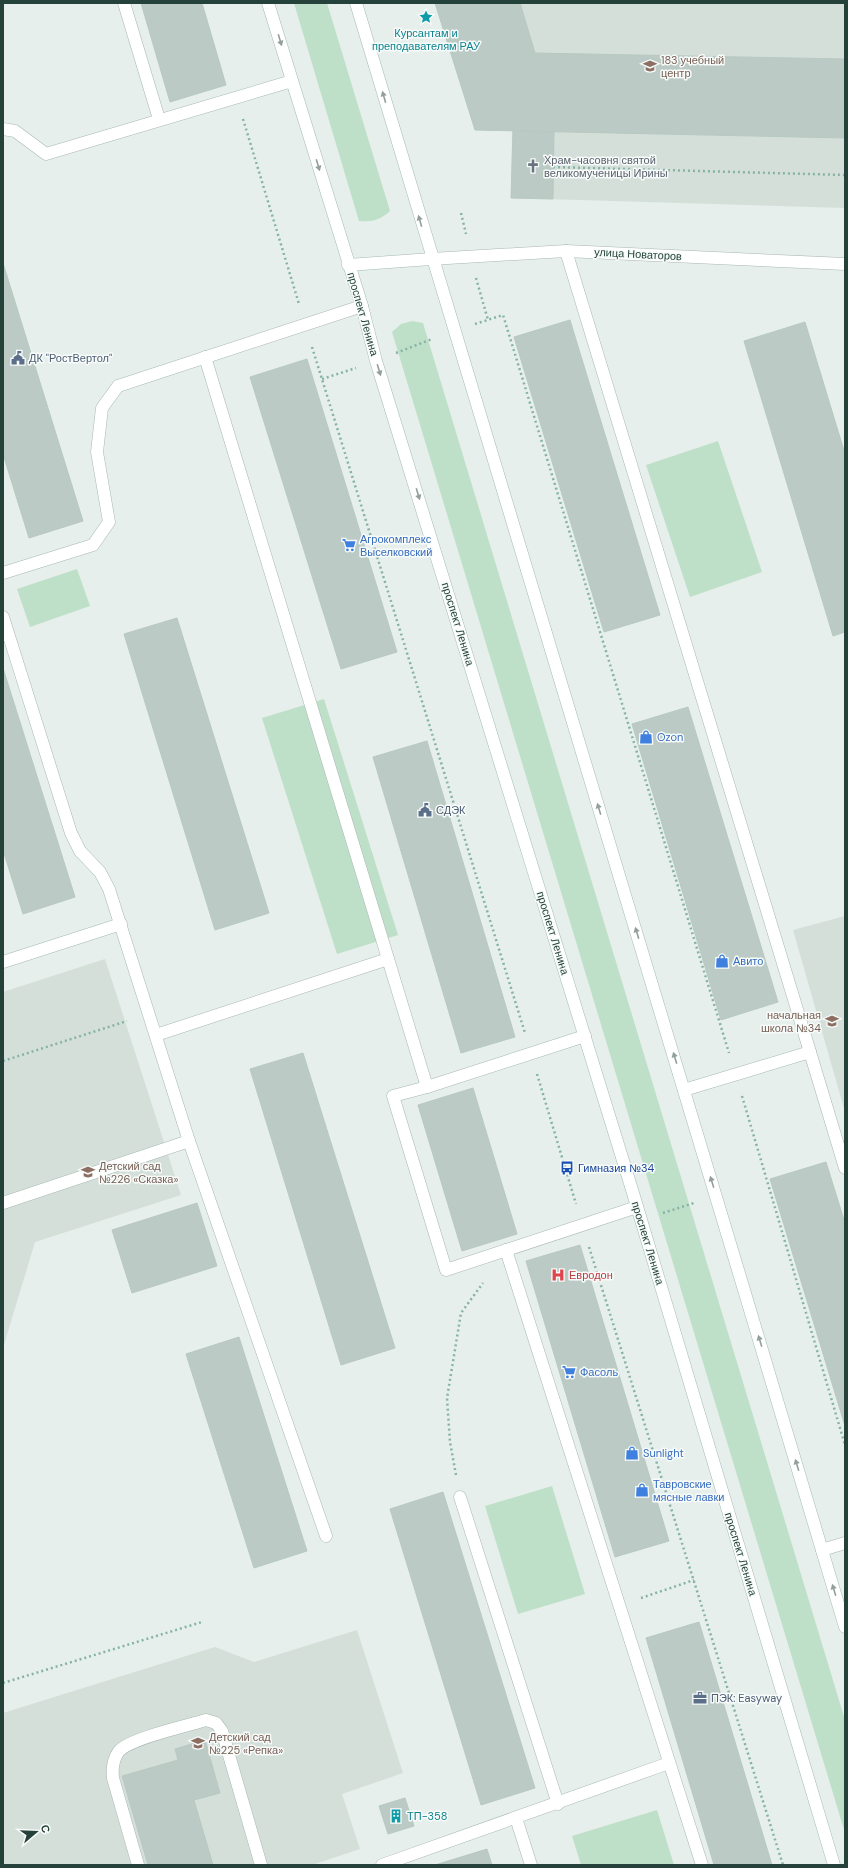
<svg xmlns="http://www.w3.org/2000/svg" width="848" height="1868" font-family="'DM Sans',sans-serif">
<style>
.built{fill:#d4dfda}
.green{fill:#bfe0c8}
.building{fill:#bbcac4;stroke:#b8c9c2}
.lines{fill:none;stroke-linecap:round;stroke-linejoin:round}
.lane-casing{stroke:#a8b8b2;stroke-width:13}
.street-casing{stroke:#a8b8b2;stroke-width:13}
.secondary-casing{stroke:#a4bbb3;stroke-width:13}
.path{stroke:#86b3a5;stroke-width:2.5;stroke-dasharray:2 3;stroke-linecap:butt}
.lane{stroke:#fff;stroke-width:12}
.street{stroke:#fff;stroke-width:12}
.secondary{stroke:#fff;stroke-width:12}
.oneway{fill:#92a09c}
.labels{text-anchor:middle;stroke-width:3;stroke-linejoin:round;paint-order:stroke}
.culture-label{font-size:11px;fill:#0d838f;stroke:#f7fbf9}
.education-label{font-size:11px;fill:#785e54;stroke:#f7fbf9;text-anchor:start}
.worship-label{font-size:11px;fill:#5b616d;stroke:#f7fbf9;text-anchor:start}
.street-label{font-size:11px;fill:#24423a;stroke:#f7fbf9}
.service-label{font-size:11px;fill:#4e5e75;stroke:#f7fbf9;text-anchor:start}
.shop-label{font-size:11px;fill:#366cbe;stroke:#f7fbf9;text-anchor:start}
.transit-label{font-size:11px;fill:#164399;stroke:#f7fbf9;text-anchor:start}
.health-label{font-size:11px;fill:#be3a42;stroke:#f7fbf9;text-anchor:start}
</style>
<rect width="100%" height="100%" fill="#e6efeb"/>
<!-- built -->
<g class="built">
<path d="M435,3H845V208L511,198L512,131L475,130Z"/>
<path d="M845,916V1112L793,930Z"/>
<path d="M105,959L181,1195L35,1242L3,1348V992Z"/>
<path d="M357,1630L403,1773L342,1794L360,1849L312,1865H3V1713L215,1647L254,1662Z"/>
</g>
<!-- green -->
<g class="green">
<path d="M294,3H327L390,211C380,220 373,222 359,221Z"/>
<path d="M412,321L423,323L845,1720V1833L392,332L401,324Z"/>
<path d="M718,441L762,572L690,597L646,465Z"/>
<path d="M77,569L90,606L30,627L17,589Z"/>
<path d="M324,699L398,935L337,954L262,718Z"/>
<path d="M552,1486L585,1594L518,1614L485,1506Z"/>
<path d="M657,1810L674,1865H581L572,1836Z"/>
</g>
<!-- building -->
<g class="building">
<path d="M141,3H202L226,85L170,102Z"/>
<path d="M435,3H520L535,53L845,59V138L475,130Z"/>
<path d="M513,131L554,132L553,199L511,198Z"/>
<path d="M3,263L83,521L29,538L3,454Z"/>
<path d="M570,320L660,615L604,632L514,337Z"/>
<path d="M805,322L845,454V632L833,636L744,341Z"/>
<path d="M307,359L397,652L341,669L250,377Z"/>
<path d="M177,618L269,913L215,930L124,634Z"/>
<path d="M3,668L75,897L23,914L3,850Z"/>
<path d="M688,707L778,1002L721,1020L632,724Z"/>
<path d="M427,741L515,1037L461,1053L373,757Z"/>
<path d="M303,1053L395,1348L341,1365L250,1069Z"/>
<path d="M473,1088L517,1234L462,1251L418,1105Z"/>
<path d="M826,1162L845,1223V1426L770,1179Z"/>
<path d="M197,1203L217,1266L132,1293L112,1230Z"/>
<path d="M580,1245L669,1541L615,1557L526,1261Z"/>
<path d="M239,1337L307,1551L254,1568L186,1354Z"/>
<path d="M443,1492L535,1788L481,1805L390,1509Z"/>
<path d="M699,1622L772,1865H714L646,1638Z"/>
<path d="M205,1740L220,1793L194,1800L213,1865H148L122,1776L178,1760L175,1749Z"/>
<path d="M405,1798L414,1826L388,1834L379,1806Z"/>
<path d="M487,1849L492,1865H435Z"/>
</g>
<g class="lines">
<!-- lane casing -->
<g class="lane-casing">
<g id="lane">
<path d="M124,3L159,119"/>
<path d="M3,129L15,131L46,154L292,81"/>
<path d="M566,251L810,1052L684,1090"/>
<path d="M205,357L427,1087L585,1036"/>
<path d="M3,573L93,545L109,522L97,452L102,408L118,386L362,306"/>
<path d="M3,617L71,833L80,851L100,872L109,889L189,1141L3,1203"/>
<path d="M3,962L121,924"/>
<path d="M156,1035L388,959"/>
<path d="M810,1052L845,1168"/>
<path d="M427,1087L393,1096L446,1270L637,1207"/>
<path d="M189,1141L326,1536"/>
<path d="M506,1250L702,1865"/>
<path d="M460,1497L558,1804"/>
<path d="M822,1550L845,1543"/>
<path d="M516,1818L531,1865"/>
<path d="M138,1865L113,1778C112,1769 113,1759 119,1751C131,1738 187,1726 206,1720L216,1723L222,1731L261,1865"/>
<path d="M382,1865L669,1763"/>
</g>
</g>
<!-- street casing -->
<g class="street-casing">
<path id="street" d="M431,259L566,251L845,264"/>
</g>
<!-- secondary casing -->
<g class="secondary-casing">
<g id="secondary">
<path d="M268,3L362,306L376,361L633,1193L834,1865"/>
<path d="M356,3C516,545 684,1085 845,1627"/>
<path d="M348,265L431,259"/>
</g>
</g>
<!-- path -->
<g class="path">
<path d="M243,119L299,304"/>
<path d="M553,167L845,175"/>
<path d="M461,213L466,234"/>
<path d="M476,278L488,320"/>
<path d="M475,324L503,315L729,1053"/>
<path d="M312,347L525,1033"/>
<path d="M396,353L432,339"/>
<path d="M322,379L356,368"/>
<path d="M3,1061L127,1021"/>
<path d="M537,1074L576,1204"/>
<path d="M742,1096L845,1445"/>
<path d="M663,1213L694,1203"/>
<path d="M589,1247L783,1865"/>
<path d="M456,1475L450,1442L447,1398L461,1313L483,1283"/>
<path d="M641,1598L694,1580"/>
<path d="M3,1683L202,1622"/>
</g>
<!-- lane -->
<use href="#lane" class="lane"/>
<!-- street -->
<use href="#street" class="street"/>
<!-- secondary -->
<use href="#secondary" class="secondary"/>
</g>
<!-- one-way arrows -->
<defs><path id="oneway-solid" d="M-6-.8H1V-3.2L6.5 0L1 3.2V.8H-6Z"/></defs>
<g class="oneway">
<use href="#oneway-solid" transform="translate(280 40) rotate(73)"/>
<use href="#oneway-solid" transform="translate(384 97) rotate(-106)"/>
<use href="#oneway-solid" transform="translate(318 165) rotate(73)"/>
<use href="#oneway-solid" transform="translate(420 221) rotate(-106)"/>
<use href="#oneway-solid" transform="translate(379 370) rotate(73)"/>
<use href="#oneway-solid" transform="translate(418 494) rotate(73)"/>
<use href="#oneway-solid" transform="translate(599 809) rotate(-107)"/>
<use href="#oneway-solid" transform="translate(637 933) rotate(-107)"/>
<use href="#oneway-solid" transform="translate(675 1058) rotate(-107)"/>
<use href="#oneway-solid" transform="translate(712 1182) rotate(-107)"/>
<use href="#oneway-solid" transform="translate(760 1341) rotate(-107)"/>
<use href="#oneway-solid" transform="translate(797 1465) rotate(-107)"/>
<use href="#oneway-solid" transform="translate(834 1590) rotate(-107)"/>
</g>
<!-- icons -->
<defs>
<g id="sight-bare" transform="scale(1.08)"><path d="M0-6L1.8-2.2L6-1.7L2.9 1.2L3.7 5.4L0 3.3L-3.7 5.4L-2.9 1.2L-6-1.7L-1.8-2.2Z" fill="#0f9aa8" stroke="#f7fbf9" stroke-width="2.5" paint-order="stroke"/></g>
<g id="university-bare" transform="scale(1.08)"><path d="M0-5L7-2L0 1L-7-2ZM-4 1L0 2.5L4 1V4Q0 6-4 4Z" fill="#8d6e63" stroke="#f7fbf9" stroke-width="2.5" paint-order="stroke"/></g>
<g id="church-bare" transform="scale(1.08)"><path d="M-1.2-6h2.4v3.5h3.3v2.4h-3.3V6h-2.4V-.1h-3.3v-2.4h3.3Z" fill="#6b7280" stroke="#f7fbf9" stroke-width="2.5" paint-order="stroke"/></g>
<g id="civic-bare" transform="scale(1.08)"><path d="M-.6-6.5H3V-4.5H.6V-3L4-1V1h2V6H-6V1h2V-1L-.6-3ZM-1.2 2.5V6h2.4V2.5Z" fill="#5c6f8a" stroke="#f7fbf9" stroke-width="2.5" paint-order="stroke"/></g>
<g id="supermarket-bare" transform="scale(1.08)"><path d="M-6-5.5h2.5l.6 2H6L4.5 2H-2.5L-4.4-4H-6ZM-1.5 3.2a1.3 1.3 0 1 0 .1 0ZM3 3.2a1.3 1.3 0 1 0 .1 0Z" fill="#3f7fe0" stroke="#f7fbf9" stroke-width="2.5" paint-order="stroke"/></g>
<g id="shop-bare" transform="scale(1.08)"><path d="M-5-2.5h2.3a2.7 3.5 0 0 1 5.4 0H5L5.5 6h-11ZM-1.5-2.5h3a1.5 2.3 0 0 0-3 0Z" fill="#3f7fe0" stroke="#f7fbf9" stroke-width="2.5" paint-order="stroke"/></g>
<g id="school-bare" transform="scale(1.08)"><path d="M0-5L7-2L0 1L-7-2ZM-4 1L0 2.5L4 1V4Q0 6-4 4Z" fill="#8d6e63" stroke="#f7fbf9" stroke-width="2.5" paint-order="stroke"/></g>
<g id="bus-bare" transform="scale(1.08)"><path d="M-5-6H5V4H4V6H2V4H-2V6H-4V4H-5ZM-3.5-4V0h7V-4ZM-3.5 1.2v1.5H-2V1.2ZM2 1.2v1.5H3.5V1.2Z" fill="#1a4fb4" stroke="#f7fbf9" stroke-width="2.5" paint-order="stroke"/></g>
<g id="hospital-bare" transform="scale(1.08)"><path d="M-5-5h3v3.5h4V-5h3V5h-3V1.5h-4V5h-3Z" fill="#e0444e" stroke="#f7fbf9" stroke-width="2.5" paint-order="stroke"/></g>
<g id="office-bare" transform="scale(1.08)"><path d="M-6-3h4V-5.5h4V-3h4V5H-6ZM-1-4.5V-3h2v-1.5ZM-6 0V1H6V0Z" fill="#5c6f8a" stroke="#f7fbf9" stroke-width="2.5" paint-order="stroke"/></g>
<g id="building-bare" transform="scale(1.08)"><path d="M-4-6H4V6H1V3H-1V6H-4ZM-2.5-4.3h1.7v1.8h-1.7ZM.8-4.3h1.7v1.8H.8ZM-2.5-1h1.7V.8h-1.7ZM.8-1h1.7V.8H.8Z" fill="#0f9aa8" stroke="#f7fbf9" stroke-width="2.5" paint-order="stroke"/></g>
</defs>
<g fill-rule="evenodd">
<use href="#sight-bare" x="426" y="17"/>
<use href="#university-bare" x="650" y="66"/>
<use href="#church-bare" x="533" y="166"/>
<use href="#civic-bare" x="18" y="358"/>
<use href="#supermarket-bare" x="349" y="545"/>
<use href="#shop-bare" x="646" y="737"/>
<use href="#civic-bare" x="425" y="810"/>
<use href="#shop-bare" x="722" y="961"/>
<use href="#school-bare" x="832" y="1021"/>
<use href="#bus-bare" x="567" y="1168"/>
<use href="#school-bare" x="88" y="1172"/>
<use href="#hospital-bare" x="558" y="1275"/>
<use href="#supermarket-bare" x="569" y="1372"/>
<use href="#shop-bare" x="632" y="1453"/>
<use href="#shop-bare" x="642" y="1490"/>
<use href="#office-bare" x="700" y="1698"/>
<use href="#school-bare" x="198" y="1743"/>
<use href="#building-bare" x="396" y="1816"/>
</g>
<g class="labels">
<!-- culture labels -->
<g class="culture-label">
<text x="426" y="37">Курсантам и<tspan x="426" dy="13">преподавателям РАУ</tspan></text>
<text x="407" y="1820" text-anchor="start">ТП-358</text>
</g>
<!-- education labels -->
<g class="education-label">
<text x="661" y="64">183 учебный<tspan x="661" dy="13">центр</tspan></text>
<text x="821" y="1019" text-anchor="end">начальная<tspan x="821" dy="13">школа №34</tspan></text>
<text x="99" y="1170">Детский сад<tspan x="99" dy="13">№226 «Сказка»</tspan></text>
<text x="209" y="1741">Детский сад<tspan x="209" dy="13">№225 «Репка»</tspan></text>
</g>
<!-- worship labels -->
<g class="worship-label">
<text x="544" y="164">Храм-часовня святой<tspan x="544" dy="13">великомученицы Ирины</tspan></text>
</g>
<!-- street labels -->
<g class="street-label">
<text transform="translate(638 254) rotate(3)" y="4">улица Новаторов</text>
<text transform="translate(363 314) rotate(74)" y="4">проспект Ленина</text>
<text transform="translate(458 624) rotate(73)" y="4">проспект Ленина</text>
<text transform="translate(553 933) rotate(73)" y="4">проспект Ленина</text>
<text transform="translate(648 1243) rotate(73)" y="4">проспект Ленина</text>
<text transform="translate(741 1554) rotate(73)" y="4">проспект Ленина</text>
</g>
<!-- service labels -->
<g class="service-label">
<text x="29" y="362">ДК "РостВертол"</text>
<text x="436" y="814">СДЭК</text>
<text x="711" y="1702">ПЭК: Easyway</text>
</g>
<!-- shop labels -->
<g class="shop-label">
<text x="360" y="543">Агрокомплекс<tspan x="360" dy="13">Выселковский</tspan></text>
<text x="657" y="741">Ozon</text>
<text x="733" y="965">Авито</text>
<text x="580" y="1376">Фасоль</text>
<text x="643" y="1457">Sunlight</text>
<text x="653" y="1488">Тавровские<tspan x="653" dy="13">мясные лавки</tspan></text>
</g>
<!-- transit labels -->
<g class="transit-label">
<text x="578" y="1172">Гимназия №34</text>
</g>
<!-- health labels -->
<g class="health-label">
<text x="569" y="1279">Евродон</text>
</g>
</g>
<!-- border -->
<rect width="848" height="1868" fill="none" stroke="#24423a" stroke-width="8"/>
<!-- north arrow -->
<g transform="translate(36 1832) rotate(71)" stroke="#f7fbf9" stroke-width="3" paint-order="stroke">
<path d="M0-3L7 15L0 10L-7 15Z" fill="#24423a"/>
<text y="-6" font-size="11" font-weight="bold" text-anchor="middle" fill="#24423a">С</text>
</g>
</svg>
